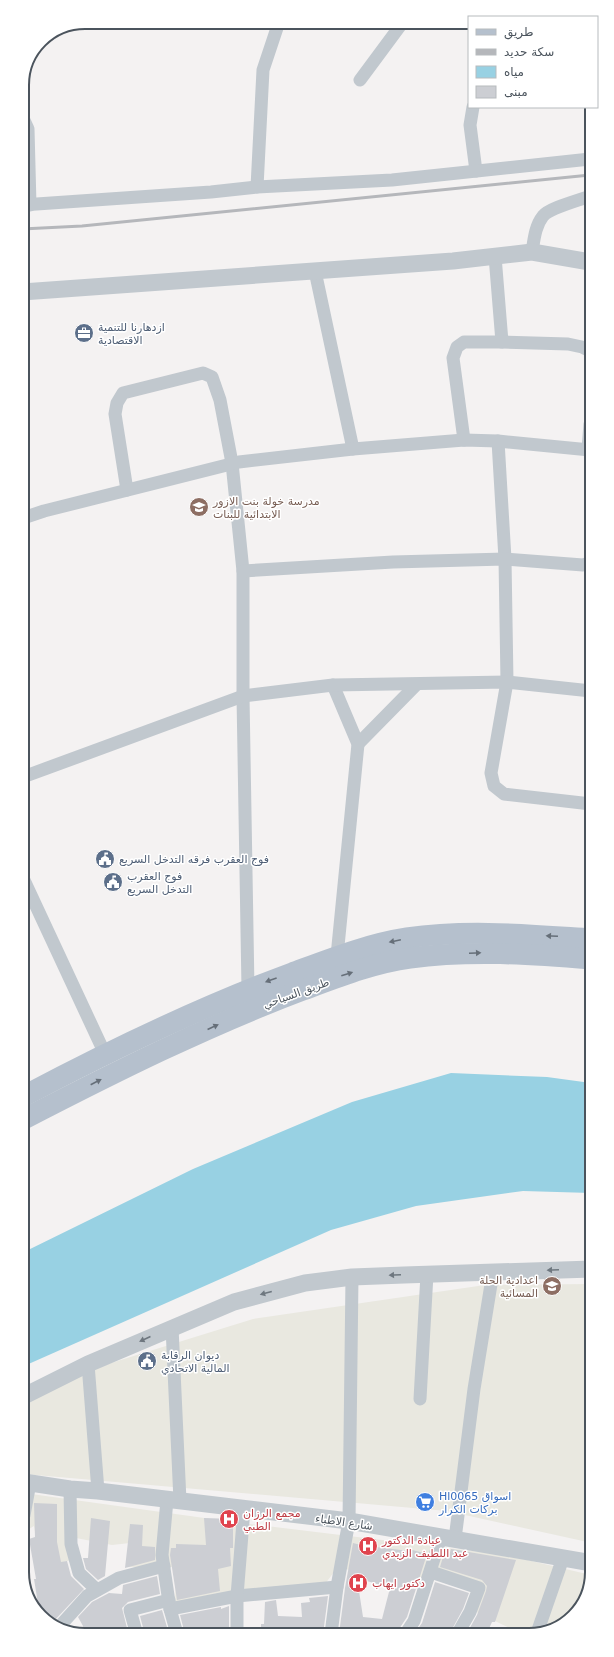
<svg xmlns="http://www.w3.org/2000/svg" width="614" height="1657" font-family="'DejaVu Sans',Cairo,sans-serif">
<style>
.commercial{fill:#e9e8e0}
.water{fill:#98d1e3}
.building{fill:#ccced3;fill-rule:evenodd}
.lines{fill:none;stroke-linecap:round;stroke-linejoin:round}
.minor{stroke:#c1c8ce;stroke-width:13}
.tertiary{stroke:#c1c8ce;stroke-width:17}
.primary{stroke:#b5c0cd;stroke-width:21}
.rail{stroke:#b5b7bb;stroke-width:3}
.oneway{fill:#666f79}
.oneway2{fill:#6e777f}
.labels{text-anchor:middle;stroke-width:3;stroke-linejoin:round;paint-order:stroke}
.service-label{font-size:11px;fill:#4e5e75;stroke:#fff;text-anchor:start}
.education-label{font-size:11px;fill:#785e54;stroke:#fff;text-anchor:start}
.street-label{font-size:11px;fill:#4b545d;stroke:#fff}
.shop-label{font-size:11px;fill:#366cbe;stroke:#fff;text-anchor:start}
.health-label{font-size:11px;fill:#be3a42;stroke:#fff;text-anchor:start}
.rim{fill:none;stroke:#4b545d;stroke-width:2}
</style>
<rect width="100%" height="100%" fill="#f4f2f2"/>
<!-- commercial -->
<g class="commercial">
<path d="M592,1284V1543L447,1511L24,1474V1390L253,1319L485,1285Z"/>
<path d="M24,1493L226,1521L506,1555L591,1575L579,1611L546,1633H520L466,1607L475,1589L437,1575L427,1593L403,1584L338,1567L321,1589L175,1607L176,1567H128L130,1543L112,1545L76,1538L75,1559L41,1568L34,1526L24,1532Z"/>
</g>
<!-- water -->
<path class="water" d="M451,1073L547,1077L591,1083V1193L523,1191L416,1206L331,1230L24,1366V1252L193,1169L352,1102Z"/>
<!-- building -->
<g class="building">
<path d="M34,1503L57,1504V1542L61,1562L67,1561L71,1576L84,1589L53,1622L46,1621L39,1610L34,1579H36L29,1539L35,1537Z"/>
<path d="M91,1518L110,1521L105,1576L98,1580L86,1569L83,1558H88Z"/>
<path d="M204,1518L233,1519V1548H230L231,1566L218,1569L220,1591L177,1600L170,1555L171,1548H176V1544L206,1545Z"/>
<path d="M130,1524L143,1525L142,1546L155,1547V1560L125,1568Z"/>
<path d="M353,1543L376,1549V1547L409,1551V1549L427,1554L407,1617L399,1629L398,1633L339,1634L345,1588ZM357,1578L390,1588L382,1619L363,1617Z"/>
<path d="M451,1549L516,1560L495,1622H492L487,1633H467L477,1615L486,1591L487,1586L482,1580L440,1567L443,1557L448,1559Z"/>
<path d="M157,1576L160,1594L128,1602L122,1608L128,1632L122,1635H88L78,1617L92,1602L109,1593L122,1594L123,1585Z"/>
<path d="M435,1582L469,1593L463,1609L450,1633H415L422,1623Z"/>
<path d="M328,1596L323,1634H261V1624H264L265,1602L276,1600L278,1616L302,1617L301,1603L310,1602L309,1598Z"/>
<path d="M229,1606V1634H185L180,1615L221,1607V1609Z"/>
<path d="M162,1610L169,1634L145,1635L140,1616Z"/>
</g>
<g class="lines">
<!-- minor -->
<g class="minor">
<path d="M360,80L403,22"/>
<path d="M473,107L470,125L476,171"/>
<path d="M22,116L28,129L30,205"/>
<path d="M257,187L263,70L279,22"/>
<path d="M22,205L211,192L257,187L392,180L590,159"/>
<path d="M532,252C534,240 535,226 543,216C549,208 580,200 590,196"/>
<path d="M495,256L502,342"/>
<path d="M315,271L353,449"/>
<path d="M464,440L453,358L457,347L464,342H502L568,344L582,347L590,351"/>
<path d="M498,441L505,559L507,682L491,773L494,786L504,794L591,804"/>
<path d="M588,449L590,424"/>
<path d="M127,490L115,414L117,403L123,393L203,373L212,377L220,400L232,463L243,571V696L248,989"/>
<path d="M23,518L44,511L239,462L353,449L464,440L498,441L590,450"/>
<path d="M243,571L393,562L505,559L583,565L591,562"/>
<path d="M333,685L358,744L337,956"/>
<path d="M358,744L416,685"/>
<path d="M23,777L243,696L333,685L507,682L591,691"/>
<path d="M23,878L105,1054"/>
<path d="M172,1327L180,1501"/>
<path d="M88,1364L98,1491"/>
<path d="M420,1399L427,1274"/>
<path d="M70,1489L71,1544L79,1573L97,1590"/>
<path d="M167,1500L162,1555L170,1609L177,1634"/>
<path d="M24,1515L30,1483"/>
<path d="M455,1539L474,1389L493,1272"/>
<path d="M590,1562L592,1550"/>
<path d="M431,1572L479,1588L470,1612L458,1633"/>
<path d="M170,1609L237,1596L337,1587"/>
<path d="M59,1627L87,1596L119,1578L164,1566"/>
<path d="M406,1633L414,1621L441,1537"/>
<path d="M537,1633L563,1558"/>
<path d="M237,1634V1596L244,1509"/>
<path d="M331,1634L337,1587L349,1521L352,1277"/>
<path d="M137,1635L130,1610L169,1600"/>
</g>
<!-- tertiary -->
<g class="tertiary">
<path d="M22,292L453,261L532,252L590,262"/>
<path d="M24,1396L88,1364L234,1302L305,1283L352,1277L404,1275L592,1269"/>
<path d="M24,1482L70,1489L98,1491L349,1521L592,1563"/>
</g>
<!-- primary -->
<g class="primary">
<path d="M24,1096C111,1050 200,1007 292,973C330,959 368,944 407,938C468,929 530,935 591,939"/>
<path d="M24,1119C115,1072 207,1026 303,990C338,977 373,963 410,958C470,950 531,954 591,959"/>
</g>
<!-- rail -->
<path class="rail" d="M22,229L82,226L590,175"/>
</g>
<!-- one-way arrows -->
<defs><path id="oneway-solid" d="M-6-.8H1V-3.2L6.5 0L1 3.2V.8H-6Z"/></defs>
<g class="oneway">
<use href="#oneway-solid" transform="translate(552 936) rotate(-177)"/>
<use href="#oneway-solid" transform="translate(395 941) rotate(168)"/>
<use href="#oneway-solid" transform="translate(475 953) rotate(-2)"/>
<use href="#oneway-solid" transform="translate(347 974) rotate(-18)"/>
<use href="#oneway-solid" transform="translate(271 980) rotate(160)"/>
<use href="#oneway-solid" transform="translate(213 1027) rotate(-25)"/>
<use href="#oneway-solid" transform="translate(96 1082) rotate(-27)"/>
</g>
<g class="oneway2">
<use href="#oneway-solid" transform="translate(553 1270) rotate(178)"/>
<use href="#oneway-solid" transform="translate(395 1275) rotate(177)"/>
<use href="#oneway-solid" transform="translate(266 1293) rotate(165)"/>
<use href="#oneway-solid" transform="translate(145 1339) rotate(156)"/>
</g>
<!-- icons -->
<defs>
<g id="office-disc" transform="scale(1)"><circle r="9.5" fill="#5c6f8a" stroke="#fff"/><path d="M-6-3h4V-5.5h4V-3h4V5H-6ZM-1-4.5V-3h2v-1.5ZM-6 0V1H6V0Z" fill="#fff"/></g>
<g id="school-disc" transform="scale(1)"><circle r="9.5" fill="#8d6e63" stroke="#fff"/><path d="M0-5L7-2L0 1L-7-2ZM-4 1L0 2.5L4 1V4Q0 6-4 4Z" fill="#fff"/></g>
<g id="civic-disc" transform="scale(1)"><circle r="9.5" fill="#5c6f8a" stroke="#fff"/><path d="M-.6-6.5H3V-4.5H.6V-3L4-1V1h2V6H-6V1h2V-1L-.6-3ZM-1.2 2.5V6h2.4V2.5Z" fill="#fff"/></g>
<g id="supermarket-disc" transform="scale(1)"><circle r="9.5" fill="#3f7fe0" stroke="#fff"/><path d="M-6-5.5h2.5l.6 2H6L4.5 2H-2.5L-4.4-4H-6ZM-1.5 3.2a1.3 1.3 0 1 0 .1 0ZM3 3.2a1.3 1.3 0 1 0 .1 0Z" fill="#fff"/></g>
<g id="hospital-disc" transform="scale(1)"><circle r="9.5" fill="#e0444e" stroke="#fff"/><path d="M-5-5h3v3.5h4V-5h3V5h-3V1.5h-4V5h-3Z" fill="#fff"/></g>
</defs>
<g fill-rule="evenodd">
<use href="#office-disc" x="84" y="333"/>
<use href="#school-disc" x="199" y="507"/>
<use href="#civic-disc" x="105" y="859"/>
<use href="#civic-disc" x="113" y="882"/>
<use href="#school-disc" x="552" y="1286"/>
<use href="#civic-disc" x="147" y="1361"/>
<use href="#supermarket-disc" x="425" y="1502"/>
<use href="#hospital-disc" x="229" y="1519"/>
<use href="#hospital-disc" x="368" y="1546"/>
<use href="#hospital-disc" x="358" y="1583"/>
</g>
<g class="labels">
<!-- service labels -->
<g class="service-label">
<text x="98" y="331">ازدهارنا للتنمية<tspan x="98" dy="13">الاقتصادية</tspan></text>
<text x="119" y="863">فوج العقرب فرقه التدخل السريع</text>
<text x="127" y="880">فوج العقرب<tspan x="127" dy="13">التدخل السريع</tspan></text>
<text x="161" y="1359">ديوان الرقابة<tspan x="161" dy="13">المالية الاتحادي</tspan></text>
</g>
<!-- education labels -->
<g class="education-label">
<text x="213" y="505">مدرسة خولة بنت الازور<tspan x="213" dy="13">الابتدائية للبنات</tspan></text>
<text x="538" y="1284" text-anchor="end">اعدادية الحلة<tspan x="538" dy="13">المسائية</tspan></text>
</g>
<!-- street labels -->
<g class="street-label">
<text transform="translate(296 993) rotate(-20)" y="4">طريق السياحي</text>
<text transform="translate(344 1522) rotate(8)" y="4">شارع الاطباء</text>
</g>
<!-- shop labels -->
<g class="shop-label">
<text x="439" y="1500">Hl0065 اسواق<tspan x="439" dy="13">بركات الكرار</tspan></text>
</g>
<!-- health labels -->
<g class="health-label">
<text x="243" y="1517">مجمع الرزان<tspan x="243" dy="13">الطبي</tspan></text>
<text x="382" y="1544">عيادة الدكتور<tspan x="382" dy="13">عبد اللطيف الزيدي</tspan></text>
<text x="372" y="1587">دكتور ايهاب</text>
</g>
</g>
<!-- crop -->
<path d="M0 0H614V1657H0ZM85 29H529A56 56 0 0 1 585 85V1572A56 56 0 0 1 529 1628H85A56 56 0 0 1 29 1572V85A56 56 0 0 1 85 29Z" fill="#fff" fill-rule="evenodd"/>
<path class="rim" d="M85 29H529A56 56 0 0 1 585 85V1572A56 56 0 0 1 529 1628H85A56 56 0 0 1 29 1572V85A56 56 0 0 1 85 29Z"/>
<!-- legend -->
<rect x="468" y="16" width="130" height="92" fill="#ffffff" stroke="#b7bbbe"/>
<rect x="476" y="29" width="20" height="6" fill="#b5c0cd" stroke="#b7bbbe"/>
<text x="504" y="36" font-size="12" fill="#4b545d">طريق</text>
<rect x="476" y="49" width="20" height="6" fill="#b5b7bb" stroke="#b7bbbe"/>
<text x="504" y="56" font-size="12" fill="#4b545d">سكة حديد</text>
<rect x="476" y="66" width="20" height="12" fill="#98d1e3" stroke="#b7bbbe"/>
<text x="504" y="76" font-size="12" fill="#4b545d">مياه</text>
<rect x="476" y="86" width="20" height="12" fill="#ccced3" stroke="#b7bbbe"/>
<text x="504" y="96" font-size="12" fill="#4b545d">مبنى</text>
</svg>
